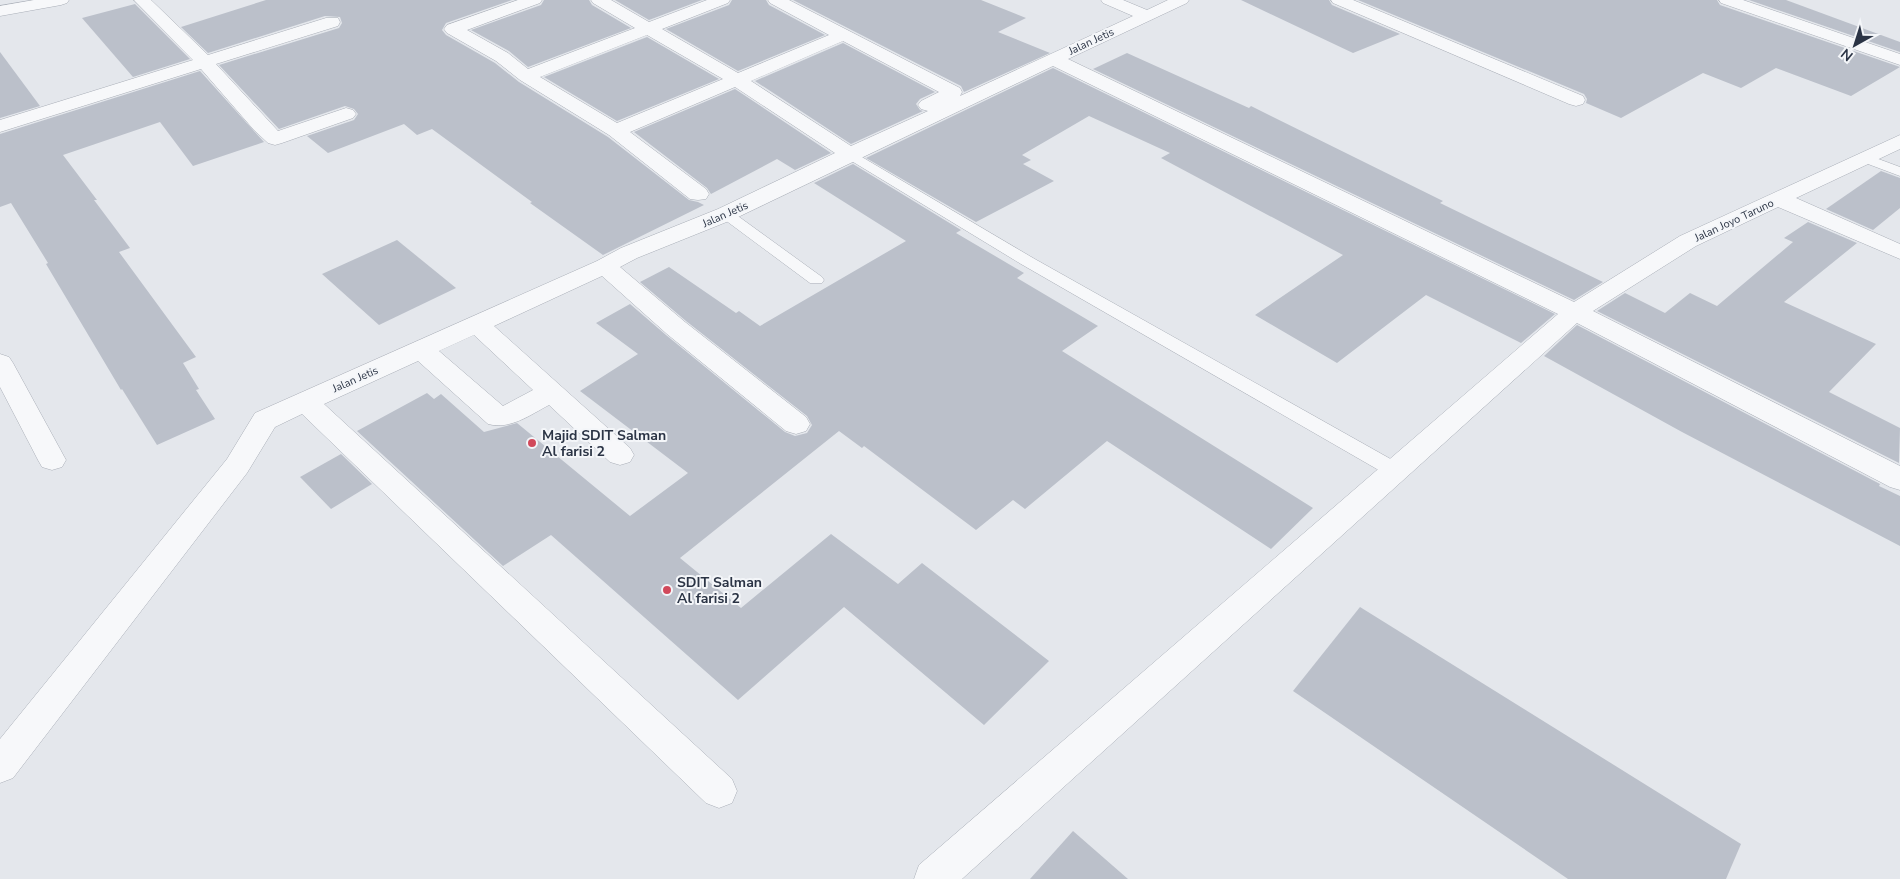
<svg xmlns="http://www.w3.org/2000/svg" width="1900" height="879" font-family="'Nunito Sans',sans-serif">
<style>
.building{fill:#bbc0ca}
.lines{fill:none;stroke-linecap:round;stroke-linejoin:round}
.service-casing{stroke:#a9aeb7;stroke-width:1}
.minor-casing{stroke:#a9aeb7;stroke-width:1}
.tertiary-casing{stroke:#a9aeb7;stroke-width:1}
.service{fill:#f7f8fa;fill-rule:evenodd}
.minor{fill:#f7f8fa;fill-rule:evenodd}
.tertiary{fill:#f7f8fa;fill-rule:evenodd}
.poi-dot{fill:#d1495b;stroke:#f4f6f9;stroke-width:2}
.labels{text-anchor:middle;stroke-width:4;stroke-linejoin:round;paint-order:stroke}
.far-street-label{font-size:11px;fill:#2b3445;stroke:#f4f6f9}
.poi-label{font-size:14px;font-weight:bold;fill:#2b3445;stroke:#f4f6f9;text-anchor:start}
</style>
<rect width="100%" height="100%" fill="#e4e7ec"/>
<!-- building -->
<g class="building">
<path d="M266,0H512L446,23L442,30L446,35L495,63L519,82L608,137L689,200L698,202L704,205L603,255L530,203L532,202L432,129L417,135L404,124L328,153L307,136L354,120L358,114L354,109L345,106L279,129L219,65L339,28L342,23L340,17L325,16L208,53L181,27Z"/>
<path d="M544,0H589L592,5L631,28L528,67L509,51L471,30L541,5Z"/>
<path d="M615,0H702L649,20Z"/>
<path d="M732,0H766L769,5L825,35L738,71L666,29L729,5Z"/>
<path d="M793,0H981L1026,18L998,32L1050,53L964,92L961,86Z"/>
<path d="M1241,0H1329L1332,5L1400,34L1353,53Z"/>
<path d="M1358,0H1717L1720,5L1900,67L1851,96L1776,68L1741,88L1703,73L1621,118L1586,103L1587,99L1584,94Z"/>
<path d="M1749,0H1786L1900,42V52Z"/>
<path d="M135,4L190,59L133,77L82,18Z"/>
<path d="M647,37L719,79L617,121L544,77Z"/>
<path d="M843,43L935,92L920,99L916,104L920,110L923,111L851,144L755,81Z"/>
<path d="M0,52L40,106L0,118Z"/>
<path d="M1127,53L1249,108L1251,106L1443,201L1440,203L1603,282L1574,300L1093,69Z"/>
<path d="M1053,68L1555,314L1521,343L1426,295L1337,363L1255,315L1343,255L1161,158L1170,153L1089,116L1022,155L1031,160L1023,164L1054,181L976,222L866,158Z"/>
<path d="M200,71L264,142L193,166L160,122L63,155L97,200H94L130,248L119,252L196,357L183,363L199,389L196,390L215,419L157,445L122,389L121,390L46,264L48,263L11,203L0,207V134Z"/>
<path d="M735,89L831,153L795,170L777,159L711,194L707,188L634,132Z"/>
<path d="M853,164L961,230L956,233L1024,273L1017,278L1098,326L1062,351L1313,508L1271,549L1107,441L1025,509L1013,500L976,530L864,446L862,448L839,431L680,558L741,608L831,534L898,584L922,563L1049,661L984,725L844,607L738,700L551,535L503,566L357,431L427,393L434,399L441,394L484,432L517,423L630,516L688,473L580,391L638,354L596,323L630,304L666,335L785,432L795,436L807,433L812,425L807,416L686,321L640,282L669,267L736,313L739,311L760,326L906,241L814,183Z"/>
<path d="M1881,171L1900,178V208L1873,230L1826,209Z"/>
<path d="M1808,222L1857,243L1784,302L1876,344L1829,392L1900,428L1899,463L1597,311L1625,293L1665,313L1690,293L1717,306L1793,242L1784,238Z"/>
<path d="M397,240L456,288L379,325L322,274Z"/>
<path d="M1577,325L1880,484L1879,486L1900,496V546L1682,432L1544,356Z"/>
<path d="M341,454L372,484L331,509L300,477Z"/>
<path d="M1360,607L1741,844L1726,879H1568L1293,691Z"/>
<path d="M1073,831L1128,879H1030Z"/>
</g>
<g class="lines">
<!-- service casing -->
<g class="service-casing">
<g id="service">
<path d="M850,150L1033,258L1403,466L1406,471L1403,476L1396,478L1389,476L1021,264L845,157L843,154Z"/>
<path d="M1865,154L1900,167V176L1860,161L1858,158L1860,155Z"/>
<path d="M726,210L731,211L822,277L824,280L822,283H810L721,217L719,214L721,211Z"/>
</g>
</g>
<!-- minor casing -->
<g class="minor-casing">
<g id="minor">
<path d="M134,0H151L208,55L326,18H338L340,22L338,26L216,64L278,131L346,108L353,110L356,114L353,118L282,143L275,145L268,143L254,130L201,69L0,132V120L193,60Z"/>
<path d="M518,0H542L540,3L467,30L508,53L528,69L635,28L593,3L591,0H611L649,22L707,0H730L728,3L662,29L738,73L829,35L770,3L768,0H789L960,88L962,92L960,96L1133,16L1103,3L1101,0H1123L1147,10L1168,0H1189L1187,3L1068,59L1574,302L1680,236L1900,135V149L1796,198L1900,244V259L1778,207L1696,246L1593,311L1900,466V490L1890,487L1577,323L962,879H914L919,865L1558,314L1053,66L734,219L637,258L620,267L685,322L806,417L810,424L806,431L796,434L786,431L667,334L602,276L494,326L630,448L634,455L630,462L620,465L610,462L549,405C530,415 510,430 488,424L418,361L324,404L732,779L737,791L732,803L719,808L706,803L302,414L275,427L247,473L13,778L0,783V739L227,459L255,413L597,261L621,248L718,209L835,153L735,87L630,132L706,189L709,194L706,199L698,200L690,199L609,135L520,80L496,61L447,33L444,29L447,25ZM647,35L723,79L617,123L540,77ZM843,41L939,92L921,101L918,105L921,109L928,111L851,146L751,81ZM474,335L533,390L503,406L439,351Z"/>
<path d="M1331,0H1353L1583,96L1585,100L1583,104L1576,106L1569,104L1333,3Z"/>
<path d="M1719,0H1743L1900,54V65L1721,3Z"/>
<path d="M0,354L9,357L13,363L66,460L62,467L52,470L42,467L38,460L0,387Z"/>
</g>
</g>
<!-- tertiary casing -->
<g class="tertiary-casing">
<path id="tertiary" d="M34,0H69L67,3L61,5L0,16V6Z"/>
</g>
<!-- service -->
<use href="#service" class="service"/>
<!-- minor -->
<use href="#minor" class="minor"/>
<!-- tertiary -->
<use href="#tertiary" class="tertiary"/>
</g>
<!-- markers -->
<g class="poi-dot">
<circle cx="532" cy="443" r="5"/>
<circle cx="667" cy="590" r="5"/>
</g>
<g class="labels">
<!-- far-street labels -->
<g class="far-street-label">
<text transform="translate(1091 41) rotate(-25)" y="4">Jalan Jetis</text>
<text transform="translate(725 214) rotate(-24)" y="4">Jalan Jetis</text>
<text transform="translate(1734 220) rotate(-25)" y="4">Jalan Joyo Taruno</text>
<text transform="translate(355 379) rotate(-24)" y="4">Jalan Jetis</text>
</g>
<!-- poi labels -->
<g class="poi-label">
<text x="542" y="440">Majid SDIT Salman<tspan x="542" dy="16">Al farisi 2</tspan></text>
<text x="677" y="587">SDIT Salman<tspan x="677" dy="16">Al farisi 2</tspan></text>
</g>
</g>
<!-- north arrow -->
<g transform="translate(1855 45) rotate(219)" stroke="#f4f6f9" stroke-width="4" paint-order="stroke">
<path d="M0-4L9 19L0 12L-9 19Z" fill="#2b3445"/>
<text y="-8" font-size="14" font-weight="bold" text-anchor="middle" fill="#2b3445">N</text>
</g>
</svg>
